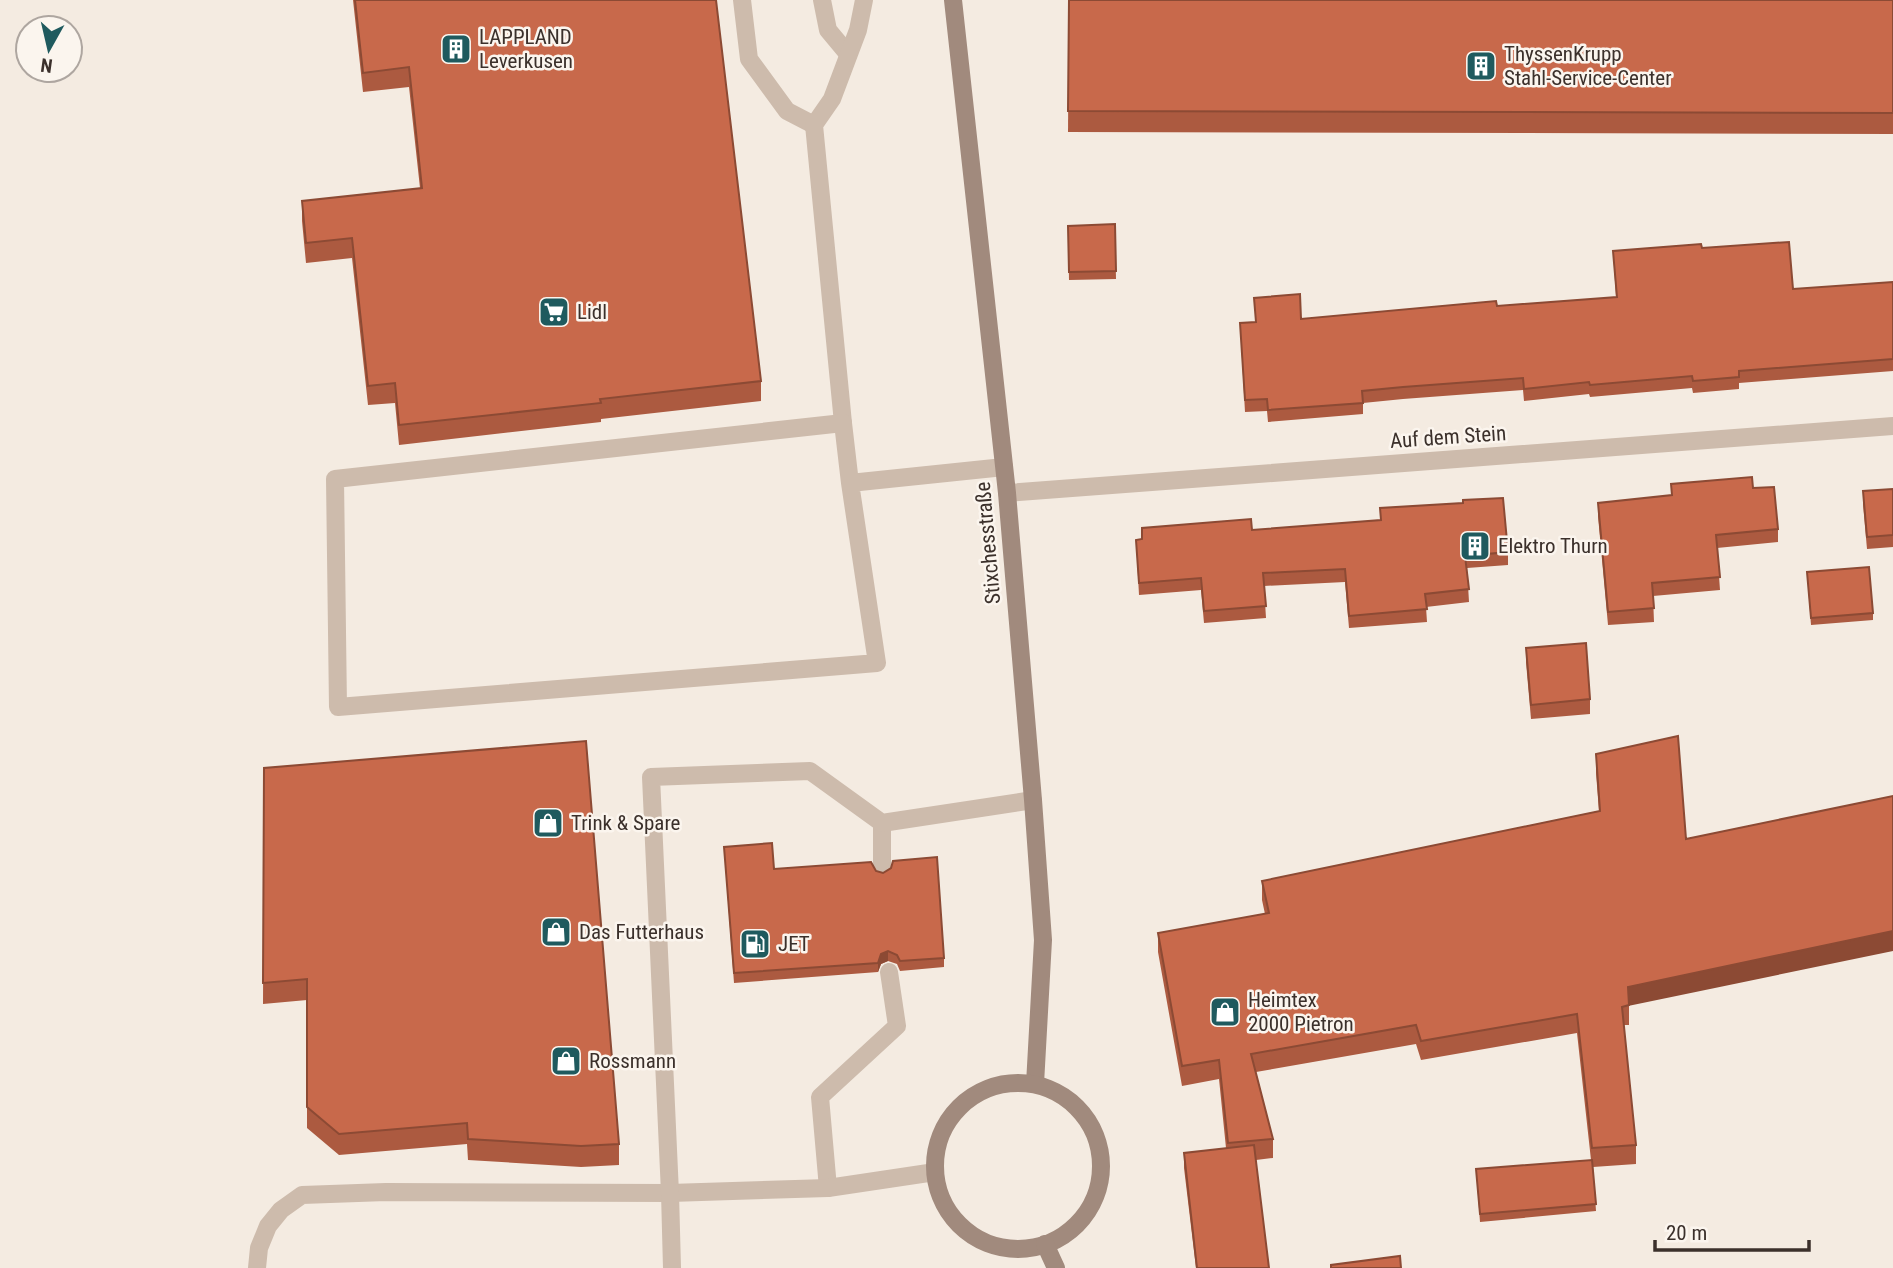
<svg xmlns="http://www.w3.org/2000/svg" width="1893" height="1268" font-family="'Roboto Condensed',sans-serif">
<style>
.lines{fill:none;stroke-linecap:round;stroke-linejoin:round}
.lane{stroke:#cdbbac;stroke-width:18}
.street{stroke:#cdbbac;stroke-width:18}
.secondary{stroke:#a18a7d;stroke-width:18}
.wall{fill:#ac5a40}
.shaded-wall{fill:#8c4a34}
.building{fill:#c8694b;stroke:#8c4a34;stroke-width:2}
.labels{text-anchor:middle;stroke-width:5;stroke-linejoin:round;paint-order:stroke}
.poi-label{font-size:21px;fill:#3b302b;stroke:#fbf5ee;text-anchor:start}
.street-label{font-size:21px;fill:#3b302b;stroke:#fbf5ee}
</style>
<rect width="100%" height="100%" fill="#f4ebe1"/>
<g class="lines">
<!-- lane -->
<g class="lane">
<path d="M742,0L749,59L787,111L814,125"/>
<path d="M822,0L828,30L848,54"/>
<path d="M843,423L814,125L832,99L858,30L864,0"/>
<path d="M850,483L843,423L335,479L338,707L877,663L850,483L1004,467"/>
<path d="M882,823V871"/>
<path d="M828,1188L820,1097L897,1026L889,972"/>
<path d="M257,1268L259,1248L268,1226L281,1210L302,1195L386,1192L670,1193L828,1188L935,1172"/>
<path d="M672,1268L670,1193L651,777L810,771L882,823L1033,800"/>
</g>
<!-- street -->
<path class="street" d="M1007,493L1893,426"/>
<!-- secondary -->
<g class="secondary">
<path d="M953,0L1007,493L1033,800L1043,940L1035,1084"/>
<circle cx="1018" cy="1166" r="83"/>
<path d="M1045,1244L1056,1268"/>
</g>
</g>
<!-- wall -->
<g class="wall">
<path d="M353,0H716L761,381V401L601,419V422L399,445L395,403L368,405L352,258L306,263L302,221V201L420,188L409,87L363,92Z"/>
<path d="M1069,0H1893V134L1068,132Z"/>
<path d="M1115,224L1116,279L1069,280L1068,226Z"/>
<path d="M1702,248L1793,289L1893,282V371L1739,383V389L1693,393L1692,388L1590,397L1589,394L1524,401L1523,390L1403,399L1363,403V414L1268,422L1267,411L1245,412L1240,323L1256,322L1254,298L1301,319L1497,306L1616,297L1613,251Z"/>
<path d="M1671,484L1753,488L1778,529V542L1717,548L1720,590L1653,596L1654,622L1608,625L1598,516V503L1671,495Z"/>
<path d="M1893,489V547L1867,549L1863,504V491Z"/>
<path d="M1380,508L1508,552V565L1467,568L1469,602L1426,607L1427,622L1349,628L1345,582L1264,586L1266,618L1204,623L1201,590L1139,595L1136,540L1142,539V528L1252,530L1380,520Z"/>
<path d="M1807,572L1873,613V620L1811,625Z"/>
<path d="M1526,648L1590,699V714L1531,719L1526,662Z"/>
<path d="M1596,754L1629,1006V1025H1624L1636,1145V1164L1593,1167L1596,1211L1480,1222L1476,1169L1591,1160L1577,1033L1421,1060L1416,1044L1256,1072L1273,1139V1158L1256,1160L1269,1268H1196L1184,1168V1153L1226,1148L1219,1079L1182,1086L1158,952V933L1265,914L1262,900V881L1599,811L1596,773Z"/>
<path d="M264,768L619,1144V1165L581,1167L468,1160L467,1144L339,1155L307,1128V1000L263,1004Z"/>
<path d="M724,847L774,869L876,871L944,958V967L900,971L897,964L888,961L881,964L878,972L734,983Z"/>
</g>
<!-- shaded-wall -->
<g class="shaded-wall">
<path d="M1893,931V951L1628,1006V987Z"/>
<path d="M888,951V961L881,964L878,972V963L881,954Z"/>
</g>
<!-- building -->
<g class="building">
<path d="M355,0H716L761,381L600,399L601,403L399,425L395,383L368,386L352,238L306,243L302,201L422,188L409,67L363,73Z"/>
<path d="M1069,0H1893V113L1068,111Z"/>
<path d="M1115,224L1116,271L1069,272L1068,226Z"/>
<path d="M1789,242L1793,289L1893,282V359L1739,371V377L1693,381L1692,376L1590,385L1589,382L1524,389L1523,378L1403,387L1362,391L1363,403L1268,410L1267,399L1245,400L1240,323L1256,322L1254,298L1300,294L1301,319L1496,301L1497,306L1617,297L1613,251L1701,244L1702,248Z"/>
<path d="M1752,477L1753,488L1774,487L1778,529L1716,535L1720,577L1652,583L1654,608L1608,612L1598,503L1672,495L1671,484Z"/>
<path d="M1893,489V535L1867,537L1863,491Z"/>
<path d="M1503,498L1508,552L1465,556L1469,589L1425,594L1427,609L1349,616L1345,569L1263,573L1266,606L1204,611L1201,578L1139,583L1136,540L1142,539V528L1251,519L1252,530L1381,520L1380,508L1463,503V500Z"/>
<path d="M1869,567L1873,613L1811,618L1807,572Z"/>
<path d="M1586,643L1590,699L1531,705L1526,648Z"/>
<path d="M1678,736L1686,839L1893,796V931L1628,987L1629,1005L1622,1007L1636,1145L1592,1148L1577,1014L1421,1041L1416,1025L1251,1054L1273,1139L1228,1143L1219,1060L1182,1066L1158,933L1269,913L1262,881L1600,811L1596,754Z"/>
<path d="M586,741L619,1144L581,1146L468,1139L467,1123L339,1134L307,1107V979L263,983L264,768Z"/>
<path d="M772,843L774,869L871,862L876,871L883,873L891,868L893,861L937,857L944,958L900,961L897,955L888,951L881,954L878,963L734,973L724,847Z"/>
<path d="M1254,1145L1269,1268H1197L1184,1153Z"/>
<path d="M1592,1160L1596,1204L1480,1214L1476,1169Z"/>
<path d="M1400,1256L1401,1268H1331V1265Z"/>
</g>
<!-- icons -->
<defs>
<g id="building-square" transform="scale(1.575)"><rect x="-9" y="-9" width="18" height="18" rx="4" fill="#1f5a5e" stroke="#fbf5ee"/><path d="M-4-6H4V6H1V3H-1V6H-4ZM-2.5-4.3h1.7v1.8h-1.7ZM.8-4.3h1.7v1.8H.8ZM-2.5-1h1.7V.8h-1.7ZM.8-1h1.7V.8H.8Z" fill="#fff"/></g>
<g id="supermarket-square" transform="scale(1.575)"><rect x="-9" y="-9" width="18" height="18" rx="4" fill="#1f5a5e" stroke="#fbf5ee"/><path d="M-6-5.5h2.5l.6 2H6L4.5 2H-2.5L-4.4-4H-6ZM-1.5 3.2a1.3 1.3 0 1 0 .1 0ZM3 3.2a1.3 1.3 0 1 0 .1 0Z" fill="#fff"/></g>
<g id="shop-square" transform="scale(1.575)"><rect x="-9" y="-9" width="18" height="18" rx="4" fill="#1f5a5e" stroke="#fbf5ee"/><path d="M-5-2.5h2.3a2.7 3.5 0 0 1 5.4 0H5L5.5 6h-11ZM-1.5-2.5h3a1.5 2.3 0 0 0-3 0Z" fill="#fff"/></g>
<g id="fuel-square" transform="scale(1.575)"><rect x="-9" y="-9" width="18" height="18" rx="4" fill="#1f5a5e" stroke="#fbf5ee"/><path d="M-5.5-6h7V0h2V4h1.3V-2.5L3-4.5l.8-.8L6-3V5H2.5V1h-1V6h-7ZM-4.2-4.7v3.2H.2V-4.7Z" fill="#fff"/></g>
</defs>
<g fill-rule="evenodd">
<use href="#building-square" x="456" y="49"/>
<use href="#building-square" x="1481" y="66"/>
<use href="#supermarket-square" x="554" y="312"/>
<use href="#building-square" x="1475" y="546"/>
<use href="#shop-square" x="548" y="823"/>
<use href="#shop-square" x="556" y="932"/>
<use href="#fuel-square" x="755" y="944"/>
<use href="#shop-square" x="1225" y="1012"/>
<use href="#shop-square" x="566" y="1061"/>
</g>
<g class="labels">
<!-- poi labels -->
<g class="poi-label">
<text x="479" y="44">LAPPLAND<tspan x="479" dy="24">Leverkusen</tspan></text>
<text x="1504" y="61">ThyssenKrupp<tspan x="1504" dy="24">Stahl-Service-Center</tspan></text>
<text x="577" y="319">Lidl</text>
<text x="1498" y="553">Elektro Thurn</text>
<text x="571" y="830">Trink &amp; Spare</text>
<text x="579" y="939">Das Futterhaus</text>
<text x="778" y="951">JET</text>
<text x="1248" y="1007">Heimtex<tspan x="1248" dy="24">2000 Pietron</tspan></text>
<text x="589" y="1068">Rossmann</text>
</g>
<!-- street labels -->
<g class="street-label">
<text transform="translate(1448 437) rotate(-4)" y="7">Auf dem Stein</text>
<text transform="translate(988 543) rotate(-95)" y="7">Stixchesstraße</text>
</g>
</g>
<!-- north arrow -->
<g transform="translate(49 49) rotate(188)"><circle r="33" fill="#fbf5ee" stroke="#aea6a0" stroke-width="2"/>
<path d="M0-5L12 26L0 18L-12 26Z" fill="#1f5a5e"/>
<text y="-10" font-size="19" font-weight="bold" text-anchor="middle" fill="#3b302b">N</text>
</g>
<!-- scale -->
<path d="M1655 1240v10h154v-10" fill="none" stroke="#3b302b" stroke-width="3.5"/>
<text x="1666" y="1240" font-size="21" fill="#3b302b" stroke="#fbf5ee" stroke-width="5" paint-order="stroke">20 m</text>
</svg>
